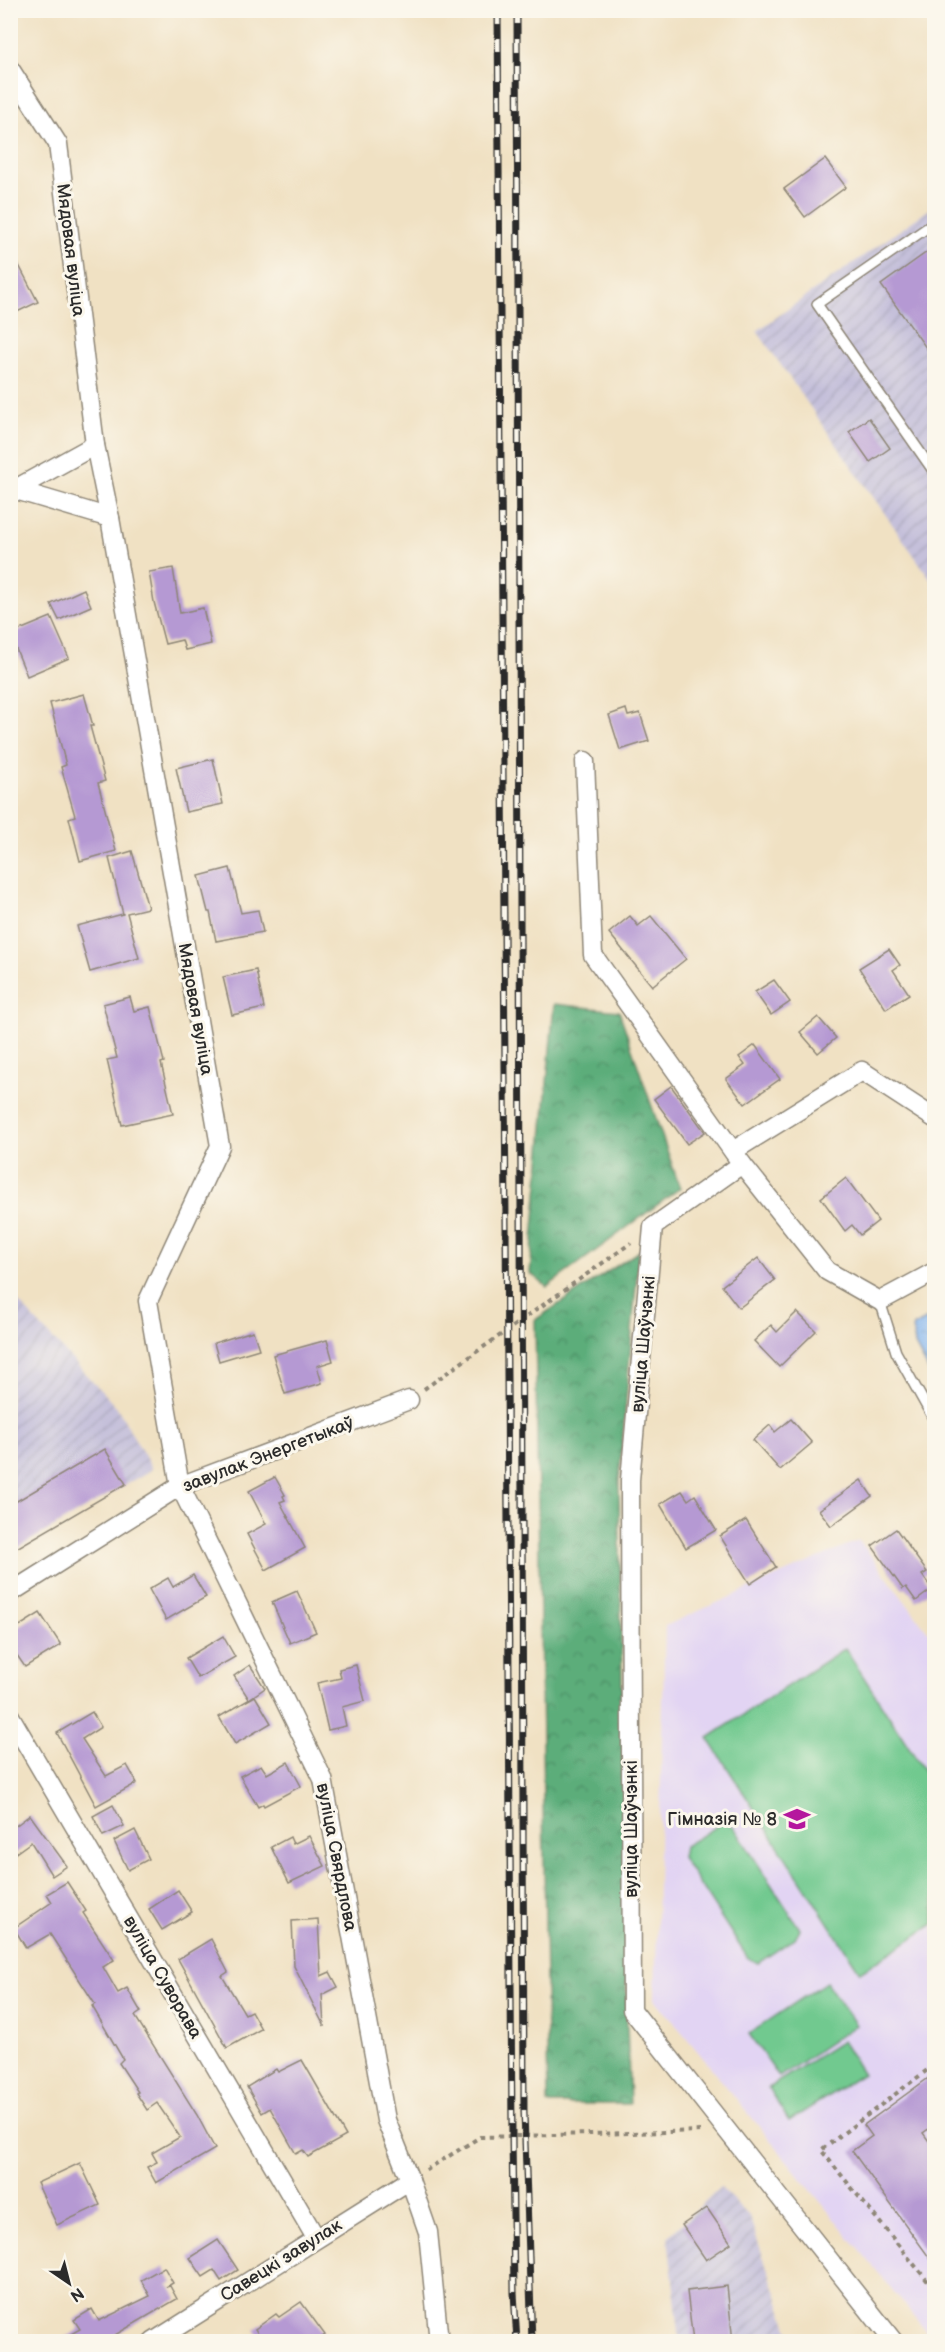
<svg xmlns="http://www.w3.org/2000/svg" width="945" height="2352" font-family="'Balsamiq Sans',sans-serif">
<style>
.built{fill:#e2d4f3}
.industrial{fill:url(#industrial-furrows)}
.forest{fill:url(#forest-crowns);stroke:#446c52;stroke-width:1.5}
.pitch{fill:#71c98f;stroke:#4e7a5d;stroke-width:1.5}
.water{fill:url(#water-ripples);stroke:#56708c;stroke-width:1.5}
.building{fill:#b599d3}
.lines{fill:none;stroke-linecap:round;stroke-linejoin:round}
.lane-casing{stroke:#8e8677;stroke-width:12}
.street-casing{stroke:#8e8677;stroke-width:21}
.path{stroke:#8e8677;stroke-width:4;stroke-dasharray:4.5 4.5;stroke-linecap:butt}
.lane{stroke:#fff;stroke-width:9}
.street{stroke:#fff;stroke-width:18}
.rail-casing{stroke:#2b2b2b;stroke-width:7}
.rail{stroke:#fbf7ec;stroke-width:4.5;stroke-dasharray:14;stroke-linecap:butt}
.labels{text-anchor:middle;stroke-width:6;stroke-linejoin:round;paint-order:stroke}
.street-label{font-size:18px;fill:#2b2b2b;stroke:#fbf7ec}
.poi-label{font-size:18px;fill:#2b2b2b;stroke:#fbf7ec;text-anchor:end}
</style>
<defs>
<pattern id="industrial-furrows" width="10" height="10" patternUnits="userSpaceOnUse" patternTransform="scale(1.5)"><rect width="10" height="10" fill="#c5c0da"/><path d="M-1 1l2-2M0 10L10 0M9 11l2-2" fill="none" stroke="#a9a5bb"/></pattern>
<pattern id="forest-crowns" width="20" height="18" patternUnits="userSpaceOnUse" patternTransform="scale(1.5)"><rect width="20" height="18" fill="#5cad7a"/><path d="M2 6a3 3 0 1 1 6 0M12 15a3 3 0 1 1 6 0" fill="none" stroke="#4c8d64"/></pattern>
<pattern id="water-ripples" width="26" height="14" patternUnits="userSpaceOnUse" patternTransform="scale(1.5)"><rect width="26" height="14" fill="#82b4ee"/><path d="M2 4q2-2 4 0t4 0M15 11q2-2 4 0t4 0" fill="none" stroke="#6b93c1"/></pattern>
</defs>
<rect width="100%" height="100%" fill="#fbf7ec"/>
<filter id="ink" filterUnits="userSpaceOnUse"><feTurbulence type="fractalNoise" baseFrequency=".0167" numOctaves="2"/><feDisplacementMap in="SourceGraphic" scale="12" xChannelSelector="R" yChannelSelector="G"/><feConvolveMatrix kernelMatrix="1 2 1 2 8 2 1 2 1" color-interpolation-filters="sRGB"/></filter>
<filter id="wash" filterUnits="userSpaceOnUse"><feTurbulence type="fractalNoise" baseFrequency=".008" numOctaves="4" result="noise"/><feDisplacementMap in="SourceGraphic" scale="24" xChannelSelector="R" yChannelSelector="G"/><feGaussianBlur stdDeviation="1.35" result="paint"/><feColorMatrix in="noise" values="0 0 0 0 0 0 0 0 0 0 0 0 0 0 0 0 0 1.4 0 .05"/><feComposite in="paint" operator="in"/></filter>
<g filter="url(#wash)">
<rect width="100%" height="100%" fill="#f0e1c3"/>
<!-- built -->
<path class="built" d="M859,1540L934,1640V2341L655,1999L665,1626Z"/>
<!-- industrial -->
<g class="industrial">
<path d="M934,206V584L757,331Z"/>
<path d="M10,1293L118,1409L152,1469L11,1552Z"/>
<path d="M720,2187L749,2216L793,2341H680L668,2237Z"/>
</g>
<!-- forest -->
<g class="forest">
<path d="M554,1004L619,1011L680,1188L547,1287L530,1273Z"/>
<path d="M639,1251L619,1481L627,2025L630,2104H548L535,1320Z"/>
</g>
<!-- pitch -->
<g class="pitch">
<path d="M845,1648L934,1786V1924L860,1972L708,1738Z"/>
<path d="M724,1822L734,1827L800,1929L795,1938L758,1963L747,1957L682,1857L684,1846Z"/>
<path d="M826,1982L856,2025L779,2077L749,2034Z"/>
<path d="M842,2041L863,2074L789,2121L768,2088Z"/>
</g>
<!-- water -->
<path class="water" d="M931,1317L934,1320V1381L915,1345L913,1327Z"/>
<g id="blocks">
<!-- building -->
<g class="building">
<path d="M825,159L846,187L805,217L784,189Z"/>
<path d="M934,247V359L881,285Z"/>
<path d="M10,248L38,302L15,313L10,303Z"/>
<path d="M869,418L890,448L870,462L849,432Z"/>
<path d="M173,568L180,613L203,608L211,644L185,650L182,640L165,644L154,602L149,572Z"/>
<path d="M84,589L91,606L59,620L51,604Z"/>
<path d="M51,617L69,658L27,676L10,634Z"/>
<path d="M84,694L93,726H90L105,781L98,783L116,851L80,861L69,818L75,816L61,767L66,765L50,703Z"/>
<path d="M626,709L628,716L640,713L649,741L620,750L609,715Z"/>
<path d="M213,759L223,804L186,812L176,768Z"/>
<path d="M132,851L148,908L127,913L139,958L90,972L77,926L123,914L109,858Z"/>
<path d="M230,868L241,913L258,910L263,932L216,941L210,912H208L199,876Z"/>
<path d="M630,916L638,926L651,916L686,959L652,986L609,933Z"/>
<path d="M889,949L900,965L893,970L909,994L886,1009L859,968Z"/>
<path d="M256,970L264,1008L232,1015L223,977Z"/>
<path d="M774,980L790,1002L771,1015L755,992Z"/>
<path d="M130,997L134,1011L150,1007L164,1062L161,1063L173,1114L122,1125L107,1060L117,1058L103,1004Z"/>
<path d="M818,1017L836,1038L818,1053L800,1032Z"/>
<path d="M755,1045L780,1079L745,1104L726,1079L745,1065L739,1057Z"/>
<path d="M671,1086L705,1132L687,1144L654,1099Z"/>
<path d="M846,1178L878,1221L860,1235L852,1225L845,1231L821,1198Z"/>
<path d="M758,1258L775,1280L739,1308L722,1286Z"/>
<path d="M797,1312L816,1331L779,1367L754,1341L771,1325L777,1332Z"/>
<path d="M253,1331L259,1349L219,1361L214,1343Z"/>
<path d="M327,1340L333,1361L317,1366L322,1383L285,1394L273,1355Z"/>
<path d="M791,1419L812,1443L780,1470L753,1440L770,1425L775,1432Z"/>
<path d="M105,1449L126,1484L10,1552V1505Z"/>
<path d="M275,1477L285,1495L283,1496L285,1500L280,1502L305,1548L266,1570L247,1534L266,1524L249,1491Z"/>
<path d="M861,1480L872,1496L831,1526L819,1510Z"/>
<path d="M682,1491L688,1500L695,1495L716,1530L686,1548L660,1504Z"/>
<path d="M746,1520L776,1567L750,1584L720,1536Z"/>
<path d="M896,1529L927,1572L922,1575L932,1589L916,1601L906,1587L903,1589L872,1546Z"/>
<path d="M193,1575L206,1597L166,1620L149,1589L168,1578L173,1587Z"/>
<path d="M297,1591L316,1632L290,1643L272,1602Z"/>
<path d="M40,1613L61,1645L25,1667L10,1645V1632Z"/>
<path d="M223,1636L235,1657L198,1678L186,1658Z"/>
<path d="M250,1665L265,1688L249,1699L234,1676Z"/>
<path d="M356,1665L365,1701L342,1707L346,1726L328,1730L317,1683L341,1678L339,1669Z"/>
<path d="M255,1696L271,1723L235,1744L219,1717Z"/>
<path d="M92,1712L101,1727L82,1739L106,1776L127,1765L137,1783L96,1806L57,1733Z"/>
<path d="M288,1762L301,1786L264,1806L263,1804L258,1807L240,1776L261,1765L267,1774Z"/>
<path d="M113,1805L124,1826L103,1836L93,1816Z"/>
<path d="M30,1815L67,1866L52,1876L31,1842L10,1857V1830Z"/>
<path d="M135,1830L149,1859L128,1870L114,1841Z"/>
<path d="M309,1836L325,1866L289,1883L271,1847L290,1837L293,1844Z"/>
<path d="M67,1882L86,1911L83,1913L114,1960L103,1967L118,1993L127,1988L141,2012L135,2016L197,2115L215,2149L156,2183L147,2167L157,2162L152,2153L180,2137L157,2103L147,2110L136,2093L138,2092L119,2063L123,2059L92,2006L95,2004L50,1934L26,1948L14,1928L52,1902L47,1894Z"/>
<path d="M178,1890L192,1912L162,1930L149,1909Z"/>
<path d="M318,1919L321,1976L330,1972L338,1987L322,1995L324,2026L294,1966L292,1921Z"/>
<path d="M211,1939L228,1972L222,1976L245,2014L251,2011L261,2029L227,2048L178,1959Z"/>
<path d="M302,2060L346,2136L308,2157L303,2150L296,2154L270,2108L262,2113L247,2087L276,2069L278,2072Z"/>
<path d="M934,2074V2125L923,2133L934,2148V2264L852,2151L872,2136L864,2125Z"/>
<path d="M80,2163L100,2205L57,2225L37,2183Z"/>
<path d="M707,2208L731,2243L706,2260L682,2225Z"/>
<path d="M218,2240L238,2270L221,2281L214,2270L203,2277L190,2258Z"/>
<path d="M164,2267L173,2283L166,2287L170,2286L177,2299L103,2342H57L80,2329L74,2320L92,2309L99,2321L150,2296L141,2280Z"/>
<path d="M727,2286L733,2342H693L687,2291Z"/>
<path d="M301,2302L325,2335L315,2342H263L255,2329L276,2314L279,2317Z"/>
</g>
</g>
</g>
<g filter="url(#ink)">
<use href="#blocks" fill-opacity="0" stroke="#8e8677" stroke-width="1.5"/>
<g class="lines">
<!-- lane casing -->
<g class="lane-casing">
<g id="lane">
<path d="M934,223L817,304L934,472"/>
<path d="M880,1301L896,1352L934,1420"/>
</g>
</g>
<!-- street casing -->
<g class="street-casing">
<g id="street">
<path d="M10,69L58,144L95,445L110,518L220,1146L148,1301L180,1486L323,1779L386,2120L410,2180L428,2232L439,2342"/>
<path d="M16,490L110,518"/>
<path d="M10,492L95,445"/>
<path d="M585,761L593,955L742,1164L827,1271L880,1301L934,1272"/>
<path d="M733,1151L862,1071L934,1118"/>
<path d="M742,1164L653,1227L630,1480L632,2010L894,2342"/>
<path d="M10,1593L180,1486L409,1400"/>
<path d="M10,1716L316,2238"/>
<path d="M153,2342L410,2180"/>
</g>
</g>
<!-- path -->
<g class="path">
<path d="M424,1389L631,1243"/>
<path d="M934,2065L821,2150L934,2289"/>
<path d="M426,2170L480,2137L703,2131"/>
</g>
<!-- lane -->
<use href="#lane" class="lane"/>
<!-- street -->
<use href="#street" class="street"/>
<!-- rail casing -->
<g class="rail-casing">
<g id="rail">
<path d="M498,10L512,2135L514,2293L517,2342"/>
<path d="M517,10L524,2112L532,2342"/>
</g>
</g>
<!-- rail -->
<use href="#rail" class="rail"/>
</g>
</g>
<!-- icons -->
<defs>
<g id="school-bare" transform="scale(2.07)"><path d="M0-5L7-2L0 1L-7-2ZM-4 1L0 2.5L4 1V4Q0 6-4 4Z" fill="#b5179e" stroke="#fbf7ec" stroke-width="2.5" paint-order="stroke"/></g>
</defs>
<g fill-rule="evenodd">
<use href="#school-bare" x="797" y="1819"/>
</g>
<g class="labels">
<!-- street labels -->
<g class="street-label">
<text transform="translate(71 250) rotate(83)" y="6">Мядовая вуліца</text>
<text transform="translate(196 1009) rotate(80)" y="6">Мядовая вуліца</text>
<text transform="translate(643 1344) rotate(-85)" y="6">вуліца Шаўчэнкі</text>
<text transform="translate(268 1454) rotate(-21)" y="6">завулак Энергетыкаў</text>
<text transform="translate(631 1829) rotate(-90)" y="6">вуліца Шаўчэнкі</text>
<text transform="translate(337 1857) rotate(79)" y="6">вуліца Свярдлова</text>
<text transform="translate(163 1977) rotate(60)" y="6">вуліца Суворава</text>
<text transform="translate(281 2260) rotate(-32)" y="6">Савецкі завулак</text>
</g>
<!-- poi labels -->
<g class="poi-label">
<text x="777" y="1825">Гімназія № 8</text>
</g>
</g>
<!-- margin -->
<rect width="945" height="2352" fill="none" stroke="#fbf7ec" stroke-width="36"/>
<!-- north arrow -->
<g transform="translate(69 2283) rotate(145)" stroke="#fbf7ec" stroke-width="4.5" paint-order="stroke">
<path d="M0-4.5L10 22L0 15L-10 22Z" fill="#2b2b2b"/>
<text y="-9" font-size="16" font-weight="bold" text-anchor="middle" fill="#2b2b2b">N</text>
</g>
</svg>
